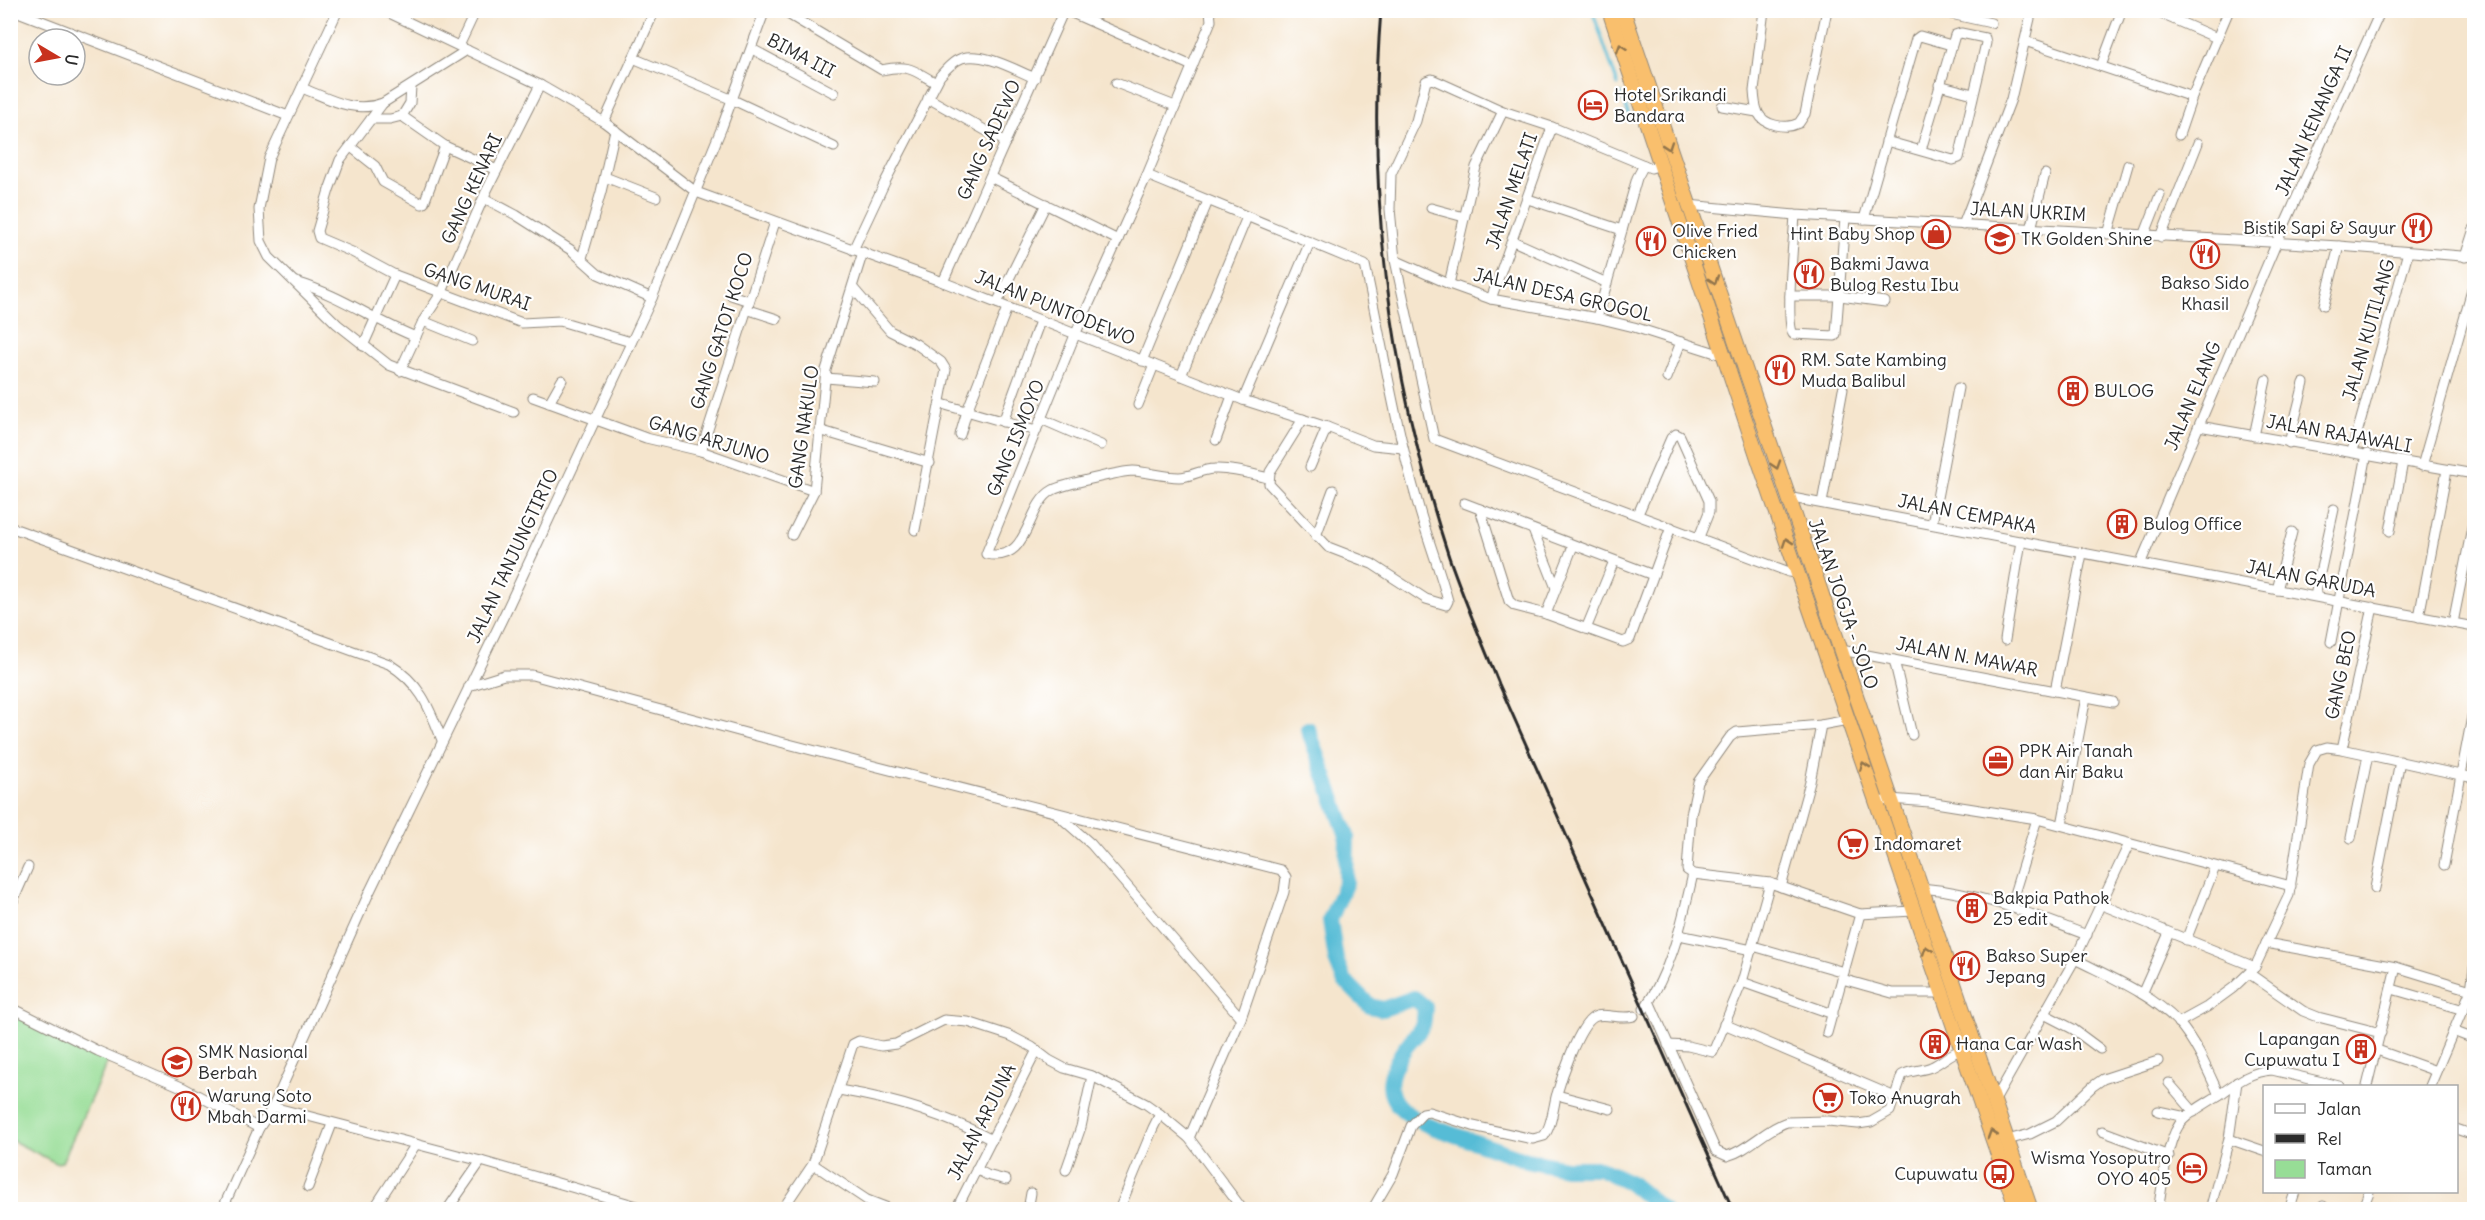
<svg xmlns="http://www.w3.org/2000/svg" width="2485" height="1220" font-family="Delius,sans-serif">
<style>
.green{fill:#97dd96;stroke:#618460;stroke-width:1.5}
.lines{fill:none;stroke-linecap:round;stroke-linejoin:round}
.stream{stroke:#57bcd6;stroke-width:3}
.river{stroke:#57bcd6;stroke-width:16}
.minor-casing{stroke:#90887c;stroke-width:11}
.highway-casing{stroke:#90887c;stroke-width:16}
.minor{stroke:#fff;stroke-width:9}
.highway{stroke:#f9bf6d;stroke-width:14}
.rail{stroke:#2b2b2b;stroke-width:3}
.oneway{stroke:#92754c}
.labels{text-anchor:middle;stroke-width:4.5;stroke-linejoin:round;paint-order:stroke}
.street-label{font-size:18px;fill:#2b2b2b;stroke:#fff}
.poi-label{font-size:18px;fill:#2b2b2b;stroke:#fff;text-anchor:start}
</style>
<rect width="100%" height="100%" fill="#fff"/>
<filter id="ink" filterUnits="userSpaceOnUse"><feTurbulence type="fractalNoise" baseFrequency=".0167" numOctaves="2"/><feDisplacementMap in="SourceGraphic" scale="12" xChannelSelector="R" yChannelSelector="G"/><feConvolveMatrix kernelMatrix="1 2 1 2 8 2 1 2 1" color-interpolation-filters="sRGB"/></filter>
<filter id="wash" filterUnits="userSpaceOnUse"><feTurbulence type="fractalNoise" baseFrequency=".008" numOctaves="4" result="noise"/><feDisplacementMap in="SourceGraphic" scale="24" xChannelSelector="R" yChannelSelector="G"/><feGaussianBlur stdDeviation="1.35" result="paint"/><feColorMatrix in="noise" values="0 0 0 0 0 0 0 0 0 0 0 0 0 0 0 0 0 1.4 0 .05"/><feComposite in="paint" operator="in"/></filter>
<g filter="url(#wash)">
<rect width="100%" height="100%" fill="#f5e5cd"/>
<!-- green -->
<path class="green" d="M11,1013L108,1061L62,1162L56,1163L11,1140Z"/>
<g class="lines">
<!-- stream -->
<g class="stream">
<path d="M1592,10L1618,85"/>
<path d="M1621,94L1629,115"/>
</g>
<!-- river -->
<path class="river" d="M1308,729L1347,836L1346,882L1330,920L1336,960L1344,980L1370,1006L1383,1009L1414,998L1425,1007C1424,1013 1425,1021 1422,1026C1418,1034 1410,1041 1405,1048C1377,1089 1390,1109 1432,1127L1527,1160L1565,1168H1599L1629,1182L1663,1210"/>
</g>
</g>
<g filter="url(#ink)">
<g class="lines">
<!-- minor casing -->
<g class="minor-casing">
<g id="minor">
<path d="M13,10L288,116"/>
<path d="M338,10L269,158L259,209L261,241L269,257L337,324L389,365L514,412"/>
<path d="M383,10L540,85L604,122L696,192L943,282L1243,400L1327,427L1373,445L1403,448"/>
<path d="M781,10L882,70C909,64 913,70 936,83"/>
<path d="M1065,10L1192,66"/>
<path d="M1210,10L1211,21L1147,175L1075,335L986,554C1031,564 1025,505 1053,490C1062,485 1123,471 1133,471C1149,472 1163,477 1179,477C1191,477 1202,469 1214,469C1232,468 1251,474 1268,478"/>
<path d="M1764,10L1754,91C1755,108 1757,121 1775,125C1784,127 1790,127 1799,123L1805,114L1827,10"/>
<path d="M1933,10L1991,23"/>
<path d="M2152,10L2217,38"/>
<path d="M2025,41L2192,97"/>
<path d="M459,46L476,10"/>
<path d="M752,49L834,93"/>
<path d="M633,58L733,100L834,147"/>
<path d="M2101,66L2122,10"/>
<path d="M1116,83L1175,106"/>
<path d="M1939,85L1973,94"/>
<path d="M411,86L410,103L402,116L445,146L497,170"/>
<path d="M302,88C330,99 353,114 383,103L467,50"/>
<path d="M928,98L1006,142"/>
<path d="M383,103L340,160L329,190L317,231L319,238L352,252L395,275L522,323L560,321L631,342"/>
<path d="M1722,106L1757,112"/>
<path d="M371,119H390L402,116"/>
<path d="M604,122L655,10"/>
<path d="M2179,135L2192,97L2229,10"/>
<path d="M1886,141L1953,160L1959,158L1986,43L1985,38L1961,33L1955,35L1921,150"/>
<path d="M351,147L375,166L383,182L422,204L424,203L445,146"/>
<path d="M1644,165L1552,127L1503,111L1432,79L1426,81L1416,121L1391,174L1390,209L1395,260L1434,439L1789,572L1797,573"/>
<path d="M1147,175L1365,265C1382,343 1395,424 1417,501C1426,535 1439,567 1448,601L1446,605L1426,599L1372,564L1328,547L1269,484L1270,472L1303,419"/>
<path d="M605,177L656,197"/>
<path d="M990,177L1118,240"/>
<path d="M484,198L516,215L571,250L598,274L652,298"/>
<path d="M1528,199L1622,230"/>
<path d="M1688,205L1795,215L2339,246L2474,257"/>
<path d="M1431,208L1464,217"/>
<path d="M1795,215C1794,235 1785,321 1793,334L1835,336L1836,334L1845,218"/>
<path d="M1864,219L1916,39L1920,36L1951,45"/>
<path d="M1963,225L2011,99L2032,10"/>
<path d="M2031,229L2045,174"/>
<path d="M2108,234L2128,165"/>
<path d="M2144,236L2160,195"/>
<path d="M2161,237L2198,143"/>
<path d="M1513,241L1607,283"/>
<path d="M853,250L885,182L940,76C946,69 953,61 962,58C985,52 1015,70 1035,78"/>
<path d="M2465,257L2474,229"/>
<path d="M582,258L601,192L615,130"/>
<path d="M1395,260L1449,284L1491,299L1597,318L1634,327L1725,356"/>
<path d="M296,282C340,295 375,321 416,337"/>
<path d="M943,282L1064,10"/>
<path d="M1449,284L1476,167L1503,111"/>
<path d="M853,288L890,331L916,344L941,362L946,370L915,530"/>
<path d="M731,295L749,301"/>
<path d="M1790,296H1840L1885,302"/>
<path d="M1491,299L1552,127"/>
<path d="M997,303L1046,204"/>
<path d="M2324,305L2339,246"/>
<path d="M746,309L777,319"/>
<path d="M1597,318L1637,178L1644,165L1651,168L1661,165"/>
<path d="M423,321L472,341"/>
<path d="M363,346L395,275"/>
<path d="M1142,361L1208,201"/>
<path d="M400,371L423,321L442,292L486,192L540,85"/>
<path d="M1181,376L1247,217"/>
<path d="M826,378L875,382"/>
<path d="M1667,378L1681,342"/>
<path d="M533,397L646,438L701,451L814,491"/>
<path d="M1243,400L1310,242"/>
<path d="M549,403L562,380"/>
<path d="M942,404L1036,431"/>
<path d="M1138,405L1154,365"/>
<path d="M1041,419L1101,445"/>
<path d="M1003,422L1040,321"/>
<path d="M2199,426L2474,474"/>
<path d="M819,430L930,463"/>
<path d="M960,435L967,411L1007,308"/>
<path d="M2254,436L2266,380"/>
<path d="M1216,440L1232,396"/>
<path d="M2289,443L2304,383"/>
<path d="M701,451L775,222"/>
<path d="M2352,451L2408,252"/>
<path d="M2422,466L2474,283"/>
<path d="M1310,467L1327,427"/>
<path d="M1787,497L2474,627"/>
<path d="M1464,503L1653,575"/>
<path d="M1822,503L1843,389"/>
<path d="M1480,509L1509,601L1515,606L1546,614L1623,642L1630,639L1671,527"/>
<path d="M1638,514L1671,438L1676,434L1680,436L1709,501V512L1699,537"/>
<path d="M1932,524L1958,388"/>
<path d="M10,527L389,664C421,684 429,707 442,740"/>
<path d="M1533,530L1556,588"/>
<path d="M2390,531L2403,462"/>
<path d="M792,535L814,491L826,370L863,252"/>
<path d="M1316,536L1333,490"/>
<path d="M2141,562L2276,244L2381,10"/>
<path d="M2277,590L2292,532"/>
<path d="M2315,596L2334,509"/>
<path d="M1546,614L1573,546"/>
<path d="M2419,617L2447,470"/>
<path d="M2453,623L2474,517"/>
<path d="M1586,629L1614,561"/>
<path d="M2005,640L2021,541"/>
<path d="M2331,642L2367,454"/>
<path d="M1841,650L2113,702"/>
<path d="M1894,660L1912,735"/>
<path d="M469,686L504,675H532L753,735L1281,870L1286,877L1284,892L1241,1018L1189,1138"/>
<path d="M2055,691L2082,554"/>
<path d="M1848,720L1821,725L1737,732L1730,737L1698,782L1691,815L1687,870L1693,874L1770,883L1860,914L1913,911"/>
<path d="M2342,749L2373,607"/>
<path d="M1877,803L1890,799L1929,802L2037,819L2291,886"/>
<path d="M1058,815L1091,844L1241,1018"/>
<path d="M2062,825L2086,697"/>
<path d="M2351,838L2368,755"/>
<path d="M2444,865L2474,706"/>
<path d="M1781,887L1810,782L1821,725"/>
<path d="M1921,888C1981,893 2031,914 2087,935"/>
<path d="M2375,888L2400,761"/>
<path d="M2102,905L2255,967"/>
<path d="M2010,907L2037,819"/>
<path d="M10,908L28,867"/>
<path d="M1679,935L1752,950"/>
<path d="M2186,940L2215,867"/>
<path d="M2266,943L2396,967L2471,990"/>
<path d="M1753,946L1844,972"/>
<path d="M2075,959C2110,977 2150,993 2178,1022C2196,1042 2208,1071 2219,1095"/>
<path d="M2250,974L2303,1011L2318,1017L2381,1033"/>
<path d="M1842,979L1892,993H1943"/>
<path d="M1742,982L1833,1014"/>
<path d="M2392,989L2464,1010"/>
<path d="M2142,994L2169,933"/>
<path d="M1649,1001L1716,1151L1727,1156C1749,1150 1765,1129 1787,1122L1828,1121L1858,1124L1871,1122L1890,1111L1902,1075C1911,1070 1922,1071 1931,1067C1943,1062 1949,1053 1962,1050"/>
<path d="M10,1007L98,1051L184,1088L259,1128"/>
<path d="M1644,1009C1673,968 1682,921 1693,874"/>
<path d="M2044,1014L2073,1029L2100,1049"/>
<path d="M2178,1023L2207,1007L2233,988L2255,967L2289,895L2309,764L2317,750L2327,747L2342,749L2474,778"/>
<path d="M1724,1024L1895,1097"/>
<path d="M2453,1031L2474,1039"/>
<path d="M1827,1033L1860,914"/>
<path d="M1668,1045L1688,1046L1713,1052L1742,982L1770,883"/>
<path d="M2377,1050L2436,1071"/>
<path d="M2169,1083L2194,1112"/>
<path d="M2367,1086L2396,967"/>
<path d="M2430,1086L2471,990L2474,967"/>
<path d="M839,1090C893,1099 944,1114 992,1140"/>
<path d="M1557,1095L1610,1109"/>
<path d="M1994,1102L2075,959L2129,844"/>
<path d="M273,1107L481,1161L651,1210"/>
<path d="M2158,1111L2186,1117"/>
<path d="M2456,1129L2474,1135"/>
<path d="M2102,1131L2169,1156"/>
<path d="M2229,1139L2264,1151"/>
<path d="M2007,1140L2030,1134L2056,1121L2093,1086L2103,1079L2158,1061"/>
<path d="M813,1164L867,1200L893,1210"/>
<path d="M976,1169L987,1175L1006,1180"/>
<path d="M1066,1170L1081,1127L1092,1076"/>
<path d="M308,1187L332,1124"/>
<path d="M222,1210L259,1128L273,1107L369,893L508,607L652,298L722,127L765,10"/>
<path d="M373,1210L416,1144"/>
<path d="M447,1210L481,1161"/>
<path d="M782,1210L813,1164L853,1044L859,1041L881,1046L896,1044L944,1020L968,1022L1011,1036L1032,1047L1049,1060L1064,1068L1092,1076L1146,1104L1160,1114L1189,1138L1243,1210"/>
<path d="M956,1210L1037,1050"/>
<path d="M1028,1210L1031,1193"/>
<path d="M1119,1210L1153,1128L1160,1114"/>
<path d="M1372,1210L1393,1174L1411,1126L1423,1113L1429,1112L1473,1126L1533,1139L1544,1136C1552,1125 1553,1109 1556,1097C1561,1079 1578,1026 1594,1017C1603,1012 1621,1020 1634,1016"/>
<path d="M2158,1210C2163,1186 2166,1137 2183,1120C2194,1109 2209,1102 2222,1093C2237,1082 2252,1071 2272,1070L2339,1086"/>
<path d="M2210,1210L2229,1139L2237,1082"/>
<path d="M2289,1210L2295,1192"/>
<path d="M2323,1210V1206"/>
<path d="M2362,1210L2369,1192"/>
</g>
</g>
<!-- highway casing -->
<g class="highway-casing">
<g id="highway">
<path d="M1609,10L1759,461L2017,1210"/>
<path d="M1623,10L2031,1210"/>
</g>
</g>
<!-- minor -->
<use href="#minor" class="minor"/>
<!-- highway -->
<use href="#highway" class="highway"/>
<!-- rail -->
<path class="rail" d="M1381,10C1366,196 1391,381 1449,557C1464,600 1482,642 1499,684L1733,1210"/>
</g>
<!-- one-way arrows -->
<defs><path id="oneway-chevron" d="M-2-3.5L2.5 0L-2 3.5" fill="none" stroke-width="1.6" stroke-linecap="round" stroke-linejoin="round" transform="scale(1.5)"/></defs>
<g class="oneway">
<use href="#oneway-chevron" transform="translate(1621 48) rotate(-108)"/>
<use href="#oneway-chevron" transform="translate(1668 146) rotate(71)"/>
<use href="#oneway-chevron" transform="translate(1714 280) rotate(71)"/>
<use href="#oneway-chevron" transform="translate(1776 465) rotate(72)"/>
<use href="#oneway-chevron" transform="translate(1787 542) rotate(-109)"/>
<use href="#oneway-chevron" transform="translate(1864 766) rotate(-109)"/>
<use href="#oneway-chevron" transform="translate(1927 950) rotate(-110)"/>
<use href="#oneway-chevron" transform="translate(1992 1134) rotate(-108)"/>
</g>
</g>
<!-- icons -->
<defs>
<g id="hotel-ring" transform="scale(1.5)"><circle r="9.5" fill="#fff" stroke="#c8321e" stroke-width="1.5"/><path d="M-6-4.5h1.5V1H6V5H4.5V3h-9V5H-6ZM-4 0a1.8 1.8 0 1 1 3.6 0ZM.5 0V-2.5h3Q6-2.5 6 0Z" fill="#c8321e"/></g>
<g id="restaurant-ring" transform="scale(1.5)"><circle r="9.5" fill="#fff" stroke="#c8321e" stroke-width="1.5"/><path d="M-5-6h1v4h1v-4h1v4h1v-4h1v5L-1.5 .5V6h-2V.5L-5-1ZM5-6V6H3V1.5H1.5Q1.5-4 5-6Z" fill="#c8321e"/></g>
<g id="shop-ring" transform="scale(1.5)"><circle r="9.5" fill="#fff" stroke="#c8321e" stroke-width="1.5"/><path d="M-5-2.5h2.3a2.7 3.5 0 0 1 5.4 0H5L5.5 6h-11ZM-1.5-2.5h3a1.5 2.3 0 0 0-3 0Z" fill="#c8321e"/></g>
<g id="school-ring" transform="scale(1.5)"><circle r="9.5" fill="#fff" stroke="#c8321e" stroke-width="1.5"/><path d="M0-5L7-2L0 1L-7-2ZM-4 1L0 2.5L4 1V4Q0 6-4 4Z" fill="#c8321e"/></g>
<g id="building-ring" transform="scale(1.5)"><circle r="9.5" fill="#fff" stroke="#c8321e" stroke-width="1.5"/><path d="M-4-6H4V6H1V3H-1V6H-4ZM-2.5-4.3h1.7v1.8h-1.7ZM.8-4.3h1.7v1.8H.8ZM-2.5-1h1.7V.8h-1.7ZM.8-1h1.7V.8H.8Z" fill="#c8321e"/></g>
<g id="office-ring" transform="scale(1.5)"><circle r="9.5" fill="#fff" stroke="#c8321e" stroke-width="1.5"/><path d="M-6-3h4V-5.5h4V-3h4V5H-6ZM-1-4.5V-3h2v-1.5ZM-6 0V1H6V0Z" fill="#c8321e"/></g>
<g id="supermarket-ring" transform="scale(1.5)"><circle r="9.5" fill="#fff" stroke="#c8321e" stroke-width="1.5"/><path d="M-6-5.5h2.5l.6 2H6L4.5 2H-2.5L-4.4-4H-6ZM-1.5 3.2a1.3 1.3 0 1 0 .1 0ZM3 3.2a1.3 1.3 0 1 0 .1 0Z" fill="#c8321e"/></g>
<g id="bus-ring" transform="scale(1.5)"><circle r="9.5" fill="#fff" stroke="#c8321e" stroke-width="1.5"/><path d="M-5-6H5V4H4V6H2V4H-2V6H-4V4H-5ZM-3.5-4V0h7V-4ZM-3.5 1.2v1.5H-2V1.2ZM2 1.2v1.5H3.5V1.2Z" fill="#c8321e"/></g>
</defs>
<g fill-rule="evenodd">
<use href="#hotel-ring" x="1593" y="105"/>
<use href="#restaurant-ring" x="2417" y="228"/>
<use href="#shop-ring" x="1936" y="234"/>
<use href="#school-ring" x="2000" y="239"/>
<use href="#restaurant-ring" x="1651" y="241"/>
<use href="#restaurant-ring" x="2205" y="254"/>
<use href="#restaurant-ring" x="1809" y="274"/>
<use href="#restaurant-ring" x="1780" y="370"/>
<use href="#building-ring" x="2073" y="391"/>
<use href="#building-ring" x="2122" y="524"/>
<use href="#office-ring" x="1998" y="761"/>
<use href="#supermarket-ring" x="1853" y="844"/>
<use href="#building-ring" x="1972" y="908"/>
<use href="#restaurant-ring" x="1965" y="966"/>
<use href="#building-ring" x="1935" y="1044"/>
<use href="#building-ring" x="2361" y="1049"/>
<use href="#school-ring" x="177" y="1062"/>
<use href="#supermarket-ring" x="1828" y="1098"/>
<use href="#restaurant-ring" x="186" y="1106"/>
<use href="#hotel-ring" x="2192" y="1168"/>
<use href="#bus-ring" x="1999" y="1174"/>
</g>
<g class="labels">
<!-- street labels -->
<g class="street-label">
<text transform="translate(801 56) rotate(28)" y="6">BIMA III</text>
<text transform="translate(2314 121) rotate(-66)" y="6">JALAN KENANGA II</text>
<text transform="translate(989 140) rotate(-66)" y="6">GANG SADEWO</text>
<text transform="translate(472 189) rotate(-65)" y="6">GANG KENARI</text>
<text transform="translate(1512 191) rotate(-71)" y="6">JALAN MELATI</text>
<text transform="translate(2028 212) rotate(3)" y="6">JALAN UKRIM</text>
<text transform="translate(477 287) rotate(19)" y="6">GANG MURAI</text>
<text transform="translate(1563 295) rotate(13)" y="6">JALAN DESA GROGOL</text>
<text transform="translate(1055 308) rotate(22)" y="6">JALAN PUNTODEWO</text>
<text transform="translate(2369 330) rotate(-74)" y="6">JALAN KUTILANG</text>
<text transform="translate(722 331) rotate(-72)" y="6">GANG GATOT KOCO</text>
<text transform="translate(2193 396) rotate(-67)" y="6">JALAN ELANG</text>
<text transform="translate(804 427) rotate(-82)" y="6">GANG NAKULO</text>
<text transform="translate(2339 434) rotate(10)" y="6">JALAN RAJAWALI</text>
<text transform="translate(1016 438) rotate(-68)" y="6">GANG ISMOYO</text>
<text transform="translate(709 440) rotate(17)" y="6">GANG ARJUNO</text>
<text transform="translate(1967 514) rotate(11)" y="6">JALAN CEMPAKA</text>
<text transform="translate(513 556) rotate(-65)" y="6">JALAN TANJUNGTIRTO</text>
<text transform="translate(2311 579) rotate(11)" y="6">JALAN GARUDA</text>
<text transform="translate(1843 604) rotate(71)" y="6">JALAN JOGJA - SOLO</text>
<text transform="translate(1967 657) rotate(11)" y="6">JALAN N. MAWAR</text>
<text transform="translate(2341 675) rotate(-78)" y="6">GANG BEO</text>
<text transform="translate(982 1122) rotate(-63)" y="6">JALAN ARJUNA</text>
</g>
<!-- poi labels -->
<g class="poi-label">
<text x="1614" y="101">Hotel Srikandi<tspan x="1614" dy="21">Bandara</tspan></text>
<text x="2396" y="234" text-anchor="end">Bistik Sapi &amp; Sayur</text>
<text x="1672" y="237">Olive Fried<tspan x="1672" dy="21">Chicken</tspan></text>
<text x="1915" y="240" text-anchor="end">Hint Baby Shop</text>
<text x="2021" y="245">TK Golden Shine</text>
<text x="1830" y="270">Bakmi Jawa<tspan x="1830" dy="21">Bulog Restu Ibu</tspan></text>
<text x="2205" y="289" text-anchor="middle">Bakso Sido<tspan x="2205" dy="21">Khasil</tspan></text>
<text x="1801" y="366">RM. Sate Kambing<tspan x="1801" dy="21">Muda Balibul</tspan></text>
<text x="2094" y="397">BULOG</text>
<text x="2143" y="530">Bulog Office</text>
<text x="2019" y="757">PPK Air Tanah<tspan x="2019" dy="21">dan Air Baku</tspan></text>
<text x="1874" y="850">Indomaret</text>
<text x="1993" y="904">Bakpia Pathok<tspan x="1993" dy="21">25 edit</tspan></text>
<text x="1986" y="962">Bakso Super<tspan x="1986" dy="21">Jepang</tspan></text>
<text x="2340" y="1045" text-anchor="end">Lapangan<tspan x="2340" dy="21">Cupuwatu I</tspan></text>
<text x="1956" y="1050">Hana Car Wash</text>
<text x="198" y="1058">SMK Nasional<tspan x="198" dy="21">Berbah</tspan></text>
<text x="207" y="1102">Warung Soto<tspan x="207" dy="21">Mbah Darmi</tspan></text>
<text x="1849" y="1104">Toko Anugrah</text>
<text x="2171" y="1164" text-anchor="end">Wisma Yosoputro<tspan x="2171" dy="21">OYO 405</tspan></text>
<text x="1978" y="1180" text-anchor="end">Cupuwatu</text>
</g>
</g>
<!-- margin -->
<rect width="2485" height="1220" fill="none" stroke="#fff" stroke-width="36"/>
<!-- legend -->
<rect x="2263" y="1085" width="195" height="108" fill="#ffffff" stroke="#aaaaaa" stroke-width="1.5"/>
<rect x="2275" y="1104" width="30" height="9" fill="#ffffff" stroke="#aaaaaa" stroke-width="1.5"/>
<text x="2317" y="1115" font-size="18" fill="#2b2b2b">Jalan</text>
<rect x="2275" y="1134" width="30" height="9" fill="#2b2b2b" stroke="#aaaaaa" stroke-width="1.5"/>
<text x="2317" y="1145" font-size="18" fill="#2b2b2b">Rel</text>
<rect x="2275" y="1160" width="30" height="18" fill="#97dd96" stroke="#aaaaaa" stroke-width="1.5"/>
<text x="2317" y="1175" font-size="18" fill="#2b2b2b">Taman</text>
<!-- north arrow -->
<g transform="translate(57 57) rotate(100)"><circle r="28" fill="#ffffff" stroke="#aaaaaa" stroke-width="1.5"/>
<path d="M0-4.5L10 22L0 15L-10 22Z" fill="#c8321e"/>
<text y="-9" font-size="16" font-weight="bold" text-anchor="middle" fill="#2b2b2b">U</text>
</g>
</svg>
